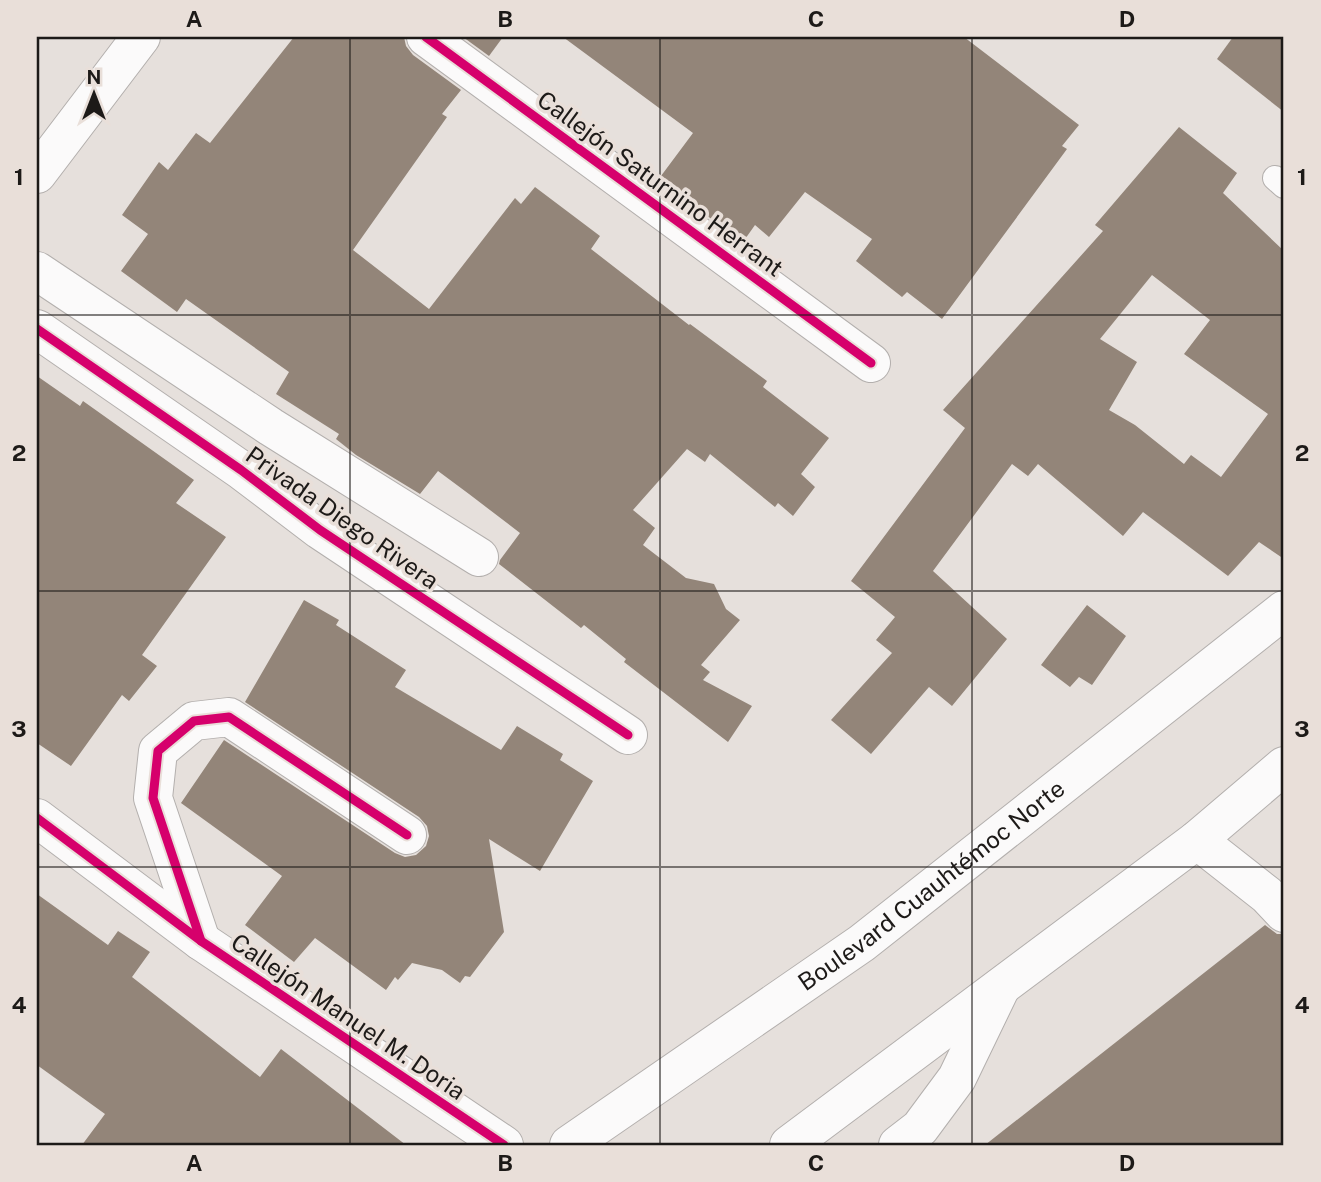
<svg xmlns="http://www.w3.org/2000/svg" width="1321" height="1182" font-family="'Public Sans',sans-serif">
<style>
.building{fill:#938579;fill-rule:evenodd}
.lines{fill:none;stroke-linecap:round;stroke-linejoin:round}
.service-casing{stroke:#b3afad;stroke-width:26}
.minor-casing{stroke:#b3afad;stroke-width:40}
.tertiary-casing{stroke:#b3afad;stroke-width:40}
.primary-casing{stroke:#b3afad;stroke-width:40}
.service{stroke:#fbfafa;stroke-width:24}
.minor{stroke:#fbfafa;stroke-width:38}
.tertiary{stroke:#fbfafa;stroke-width:38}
.primary{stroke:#fbfafa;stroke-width:38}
.cycleway-casing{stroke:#e9dfd9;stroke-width:13}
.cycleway{stroke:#d6006c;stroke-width:9}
.grid{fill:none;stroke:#1d1a18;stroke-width:2;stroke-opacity:0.55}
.labels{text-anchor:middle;stroke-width:7;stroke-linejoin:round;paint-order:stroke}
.street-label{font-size:24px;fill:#1d1a18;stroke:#e9dfd9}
.neatline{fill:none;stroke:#1d1a18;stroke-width:2.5}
.grid-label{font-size:23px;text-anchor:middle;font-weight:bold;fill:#1d1a18}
</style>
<rect width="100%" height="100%" fill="#e6e0dc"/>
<!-- building -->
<g class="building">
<path d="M294,37H404L406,46L413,55L461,90L442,114L447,117L353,250L429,309L515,198L521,204L535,187L600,236L591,249L689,325L690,324L767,381L763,387L829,438L801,474L815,487L793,516L778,503L775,507L710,454L705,462L687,449L633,510L655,528L643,545L686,578L714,584L726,609L740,620L701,665L710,672L703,680L752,706L728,742L624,662L626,659L584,625L581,628L499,564L500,560L520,533L469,494L438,471L420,494L356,455L336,439L339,434L276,394L289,372L186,299L177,312L121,271L148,234L122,215L159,162L168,170L196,133L210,143Z"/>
<path d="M463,37H503L489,56Z"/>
<path d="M563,37H964L1079,125L1062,146L1067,149L942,319L907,292L902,297L856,261L872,239L805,192L769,237L755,225L743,242L658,180L693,133Z"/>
<path d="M1233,37H1284V112L1217,59Z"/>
<path d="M1179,127L1237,173L1223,193L1284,251V559L1259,542L1228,576L1143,512L1123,536L1038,464L1028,476L1012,464L933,571L1007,639L952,706L929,687L871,754L831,720L892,653L876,640L895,617L851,581L965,428L943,410L1103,231L1095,225ZM1152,275L1210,320L1184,354L1268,414L1221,477L1191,455L1184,464L1135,425L1109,410L1137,362L1100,339Z"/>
<path d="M37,376L80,406L83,401L194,480L176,503L226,537L142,655L157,666L129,701L122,695L71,766L37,743Z"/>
<path d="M304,600L339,620L336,625L406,670L395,687L501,750L517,726L563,754L560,760L593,781L540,871L489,839L504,932L470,977L465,976L460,983L442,970L412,963L398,980L395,977L386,990L315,938L294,962L245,925L282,876L181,803L224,740L395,853L405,857L416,855L426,846L429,836L427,826L419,817L245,702Z"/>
<path d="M1087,605L1126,636L1092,685L1079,677L1070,687L1041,665Z"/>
<path d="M37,894L108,945L118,931L150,952L132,977L260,1077L281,1049L406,1145H82L105,1114L37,1065Z"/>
<path d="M1265,925L1277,934H1284V1145H985Z"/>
</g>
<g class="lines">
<!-- service casing -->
<g class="service-casing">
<path id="service" d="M1275,178L1284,186"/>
</g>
<!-- minor casing -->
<g class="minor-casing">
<g id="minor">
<path d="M426,37L871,363"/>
<path d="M37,271L271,427L479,557"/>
<path d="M37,329L241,470L320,530L628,735"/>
<path d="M37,818L201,941L504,1145"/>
<path d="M1197,840L1267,895L1284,913"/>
<path d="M201,941L153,798L158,751L194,721L229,717L407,835"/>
<path d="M898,1145L920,1128L957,1078L1001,987"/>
</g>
</g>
<!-- tertiary casing -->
<g class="tertiary-casing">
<path id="tertiary" d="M37,174L141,37"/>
</g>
<!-- primary casing -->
<g class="primary-casing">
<g id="primary">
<path id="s1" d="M569,1145L862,943L1284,610"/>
<path d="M789,1145L1197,840L1284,766"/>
</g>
</g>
<!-- service -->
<use href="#service" class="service"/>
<!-- minor -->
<use href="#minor" class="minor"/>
<!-- tertiary -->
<use href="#tertiary" class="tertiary"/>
<!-- primary -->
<use href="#primary" class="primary"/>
<!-- cycleway casing -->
<g class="cycleway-casing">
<g id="cycleway">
<path d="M426,37L871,363"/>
<path d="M37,329L241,470L320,530L628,735"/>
<path d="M37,818L201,941L504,1145"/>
<path d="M201,941L153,798L158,751L194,721L229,717L407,835"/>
</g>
</g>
<!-- cycleway -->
<use href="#cycleway" class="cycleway"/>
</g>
<!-- grid -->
<path class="grid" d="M350,37V1145M660,37V1145M972,37V1145M37,315H1284M37,591H1284M37,867H1284"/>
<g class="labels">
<!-- street labels -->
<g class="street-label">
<text transform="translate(660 184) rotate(36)" y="8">Callejón Saturnino Herrant</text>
<text transform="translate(342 518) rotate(35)" y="8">Privada Diego Rivera</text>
<text dy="8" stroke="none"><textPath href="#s1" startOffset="446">Boulevard Cuauhtémoc Norte</textPath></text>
<text transform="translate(348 1017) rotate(34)" y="8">Callejón Manuel M. Doria</text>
</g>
</g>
<!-- border -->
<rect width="1321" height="1182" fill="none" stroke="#e9dfd9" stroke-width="77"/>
<!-- north arrow -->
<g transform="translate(94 94)" stroke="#e9dfd9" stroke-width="5" paint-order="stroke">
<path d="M0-5L12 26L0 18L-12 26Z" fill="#1d1a18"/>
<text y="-10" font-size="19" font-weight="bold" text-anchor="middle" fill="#1d1a18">N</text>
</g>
<rect x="38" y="38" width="1244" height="1106" class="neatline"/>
<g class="grid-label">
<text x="194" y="27">A</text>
<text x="505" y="27">B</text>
<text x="816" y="27">C</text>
<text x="1127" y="27">D</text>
<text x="19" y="185">1</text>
<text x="1302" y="185">1</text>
<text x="19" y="461">2</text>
<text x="1302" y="461">2</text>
<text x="19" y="737">3</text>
<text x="1302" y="737">3</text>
<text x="19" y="1013">4</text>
<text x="1302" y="1013">4</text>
<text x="194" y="1171">A</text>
<text x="505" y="1171">B</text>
<text x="816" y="1171">C</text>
<text x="1127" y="1171">D</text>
</g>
</svg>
